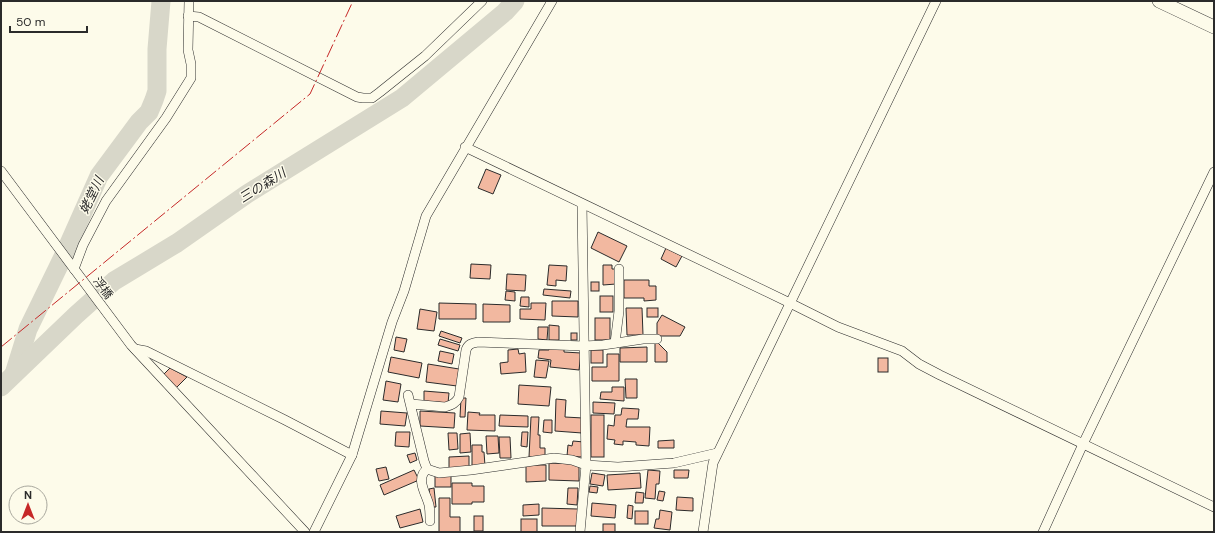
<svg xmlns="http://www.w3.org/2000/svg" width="1215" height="533" font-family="'DM Sans','Noto Sans JP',sans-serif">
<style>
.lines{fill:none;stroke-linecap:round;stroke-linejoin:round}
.river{stroke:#d8d7c9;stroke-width:19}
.building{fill:#f2b8a0;stroke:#2b2b2b}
.street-casing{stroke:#2b2b2b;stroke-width:10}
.secondary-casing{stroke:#2b2b2b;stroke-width:14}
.street{stroke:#fdfbea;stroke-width:9}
.secondary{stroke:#fdfbea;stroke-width:13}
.power{stroke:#c62828;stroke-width:1;stroke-dasharray:14 3 2 3;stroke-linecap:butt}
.labels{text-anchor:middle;stroke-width:3;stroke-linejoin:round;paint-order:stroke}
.street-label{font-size:12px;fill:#2b2b2b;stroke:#fdfbea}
.water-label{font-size:13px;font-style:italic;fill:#2b2b2b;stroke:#fdfbea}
</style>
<rect width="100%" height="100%" fill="#fdfbea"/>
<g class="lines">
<!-- river -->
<g class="river">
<path d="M14,374L28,329L63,257L99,176L139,122L149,112L154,100L157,91V49L161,1"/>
<path d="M1,387L76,315L114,281L177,243L247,194L402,98L505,12L515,1"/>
</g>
</g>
<!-- building -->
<g class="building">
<path d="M486,169L501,175L493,194L478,188Z"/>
<path d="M598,232L627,246L619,262L591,248Z"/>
<path d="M666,248L682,256L676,267L661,259Z"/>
<path d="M471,264L491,265L490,279L470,278Z"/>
<path d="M549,265L567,266L566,281L556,280V286L547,285Z"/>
<path d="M603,265H612V269H615L616,284L603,285Z"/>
<path d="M507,274L526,275L525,291L506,290Z"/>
<path d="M624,280H649V286H656V300L644,301V298H624Z"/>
<rect x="591" y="282" width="8" height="9"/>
<path d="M544,289L571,291L570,298L543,295Z"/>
<path d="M506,291L515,292V301L505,300Z"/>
<rect x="600" y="296" width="13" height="16"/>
<path d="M521,297H529V307L520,306Z"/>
<path d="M552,301H578V317L552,316Z"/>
<path d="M439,303L476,304V319H439Z"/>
<path d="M531,303H546L545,320L520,319V309H531Z"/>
<path d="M483,304L510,305V322H483Z"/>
<path d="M626,308H642L643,335H627Z"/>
<rect x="647" y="308" width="11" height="9"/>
<path d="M420,309L437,312L434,331L417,329Z"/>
<path d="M662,315L685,327L680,336H657V323Z"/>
<rect x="595" y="318" width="15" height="22"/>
<path d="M549,325L559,326V340H549Z"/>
<path d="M538,327H548L547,340L538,339Z"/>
<path d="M441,331L462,338L460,343L439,336Z"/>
<rect x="571" y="333" width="6" height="7"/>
<path d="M396,337L407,339L404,352L394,350Z"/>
<path d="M440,339L460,345L458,351L438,345Z"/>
<path d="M655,342H657L667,352V362H655Z"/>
<path d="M647,347V362H620V348Z"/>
<path d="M549,348L564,349V352L581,353L579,370L550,367L551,360L538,358L539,350H549Z"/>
<path d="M518,349L519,354L525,353L526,372L501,374L500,363L508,362V350Z"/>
<rect x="591" y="350" width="12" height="13"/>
<path d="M440,351L454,354L452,364L438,361Z"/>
<path d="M607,354H619V381H592V367H607Z"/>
<path d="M391,357L422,363L419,378L388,372Z"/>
<rect x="878" y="358" width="10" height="14"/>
<path d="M536,360L549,361L546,378L534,377Z"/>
<path d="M428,364L459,369L457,386L426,382Z"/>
<path d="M170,368L187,377L176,388L163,375Z"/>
<path d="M625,379H637V398H626Z"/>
<path d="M386,381L401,384L398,402L383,400Z"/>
<path d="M519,385L551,387L549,406L518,404Z"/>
<path d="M612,387H624V401L600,399L601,392H612Z"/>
<path d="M424,391L449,393L448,403L424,401Z"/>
<path d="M461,398H466L465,417H460Z"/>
<path d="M556,399L566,400L565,417L583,418L582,433L555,431Z"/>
<path d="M593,402L615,403L614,414L593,413Z"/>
<path d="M622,408L639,409L638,419H627L626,427H650L649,446L636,445V442L623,441V445L614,444L615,440L607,439L608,425L614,426L615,415H621Z"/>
<path d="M381,411L407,413L405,426L380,424Z"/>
<path d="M420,411L455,413L454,428L420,426Z"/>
<path d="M468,412L480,413L479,415H495V431L467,430Z"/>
<path d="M500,415L528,416V427L499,426Z"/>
<rect x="591" y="415" width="13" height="42"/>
<path d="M531,417H539L538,435H540V448H545V456L529,457Z"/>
<path d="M544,420H552V433L543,432Z"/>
<path d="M396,432H410L409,447L395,446Z"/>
<path d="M522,432H528L527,447L521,446Z"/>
<path d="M448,433H457L458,449L449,450Z"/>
<path d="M470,433L471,452L460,453V434Z"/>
<path d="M486,436H498L499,453L487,454Z"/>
<path d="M499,437H510L511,458H500Z"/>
<path d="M674,440V448H658V441Z"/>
<path d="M573,441L584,442L582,457L567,456L568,445L572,446Z"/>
<path d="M472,445H482V452H484L485,466L472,467Z"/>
<path d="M415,453L417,460L410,463L407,455Z"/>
<path d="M469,456V468H449V457Z"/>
<path d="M549,463L579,464V481L549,480Z"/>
<path d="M526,465H546V481L526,482Z"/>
<path d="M386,467L389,479L379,481L376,469Z"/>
<path d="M414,470L419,480L384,495L380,485Z"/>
<path d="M648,470L660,471L659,484H656L655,499L645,498Z"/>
<path d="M674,470H689L688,478H674Z"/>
<path d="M592,473L605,475L603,486L590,484Z"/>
<path d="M640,473L641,488L608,490L607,475Z"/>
<rect x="435" y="475" width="16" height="12"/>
<path d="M452,483H472V486H484V502H472V504H452Z"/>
<path d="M590,486L598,487L597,493L589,492Z"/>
<path d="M434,488L436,507H431L429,489Z"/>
<path d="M568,488H578L577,505L567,504Z"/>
<path d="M659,491L665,492L663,501L657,500Z"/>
<path d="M636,492L644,493L643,503H635Z"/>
<path d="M677,497L693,498V511L676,510Z"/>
<path d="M439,498H450V517H460V532H439Z"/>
<path d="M592,503L616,505L615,518L591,516Z"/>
<path d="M539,504V515L523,516V505Z"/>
<path d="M628,505L633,506L632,519L627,518Z"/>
<path d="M542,508L578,509L577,526H542Z"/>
<path d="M420,509L423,522L400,528L396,516Z"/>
<path d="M660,510L672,512L670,530L654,528L656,519H659Z"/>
<rect x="635" y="511" width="13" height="13"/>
<rect x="474" y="516" width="9" height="15"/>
<rect x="521" y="519" width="16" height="13"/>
<rect x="603" y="524" width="12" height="8"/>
</g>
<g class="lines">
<!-- street casing -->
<g class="street-casing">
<g id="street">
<path d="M188,16L199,17L357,97L363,98H372L380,92L425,56L482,1"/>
<path d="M465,147L790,303L838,327L902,351L919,364L940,375L1214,507"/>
<path d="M1,171L131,345L305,532"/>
<path d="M74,269L83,245L106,201L166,118L191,78V64L188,50L189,1"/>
<path d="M615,343L619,311V269"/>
<path d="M135,349L146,351L285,420L352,455"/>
<path d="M408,395L424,461L427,469L439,473L471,470L554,458L572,460L586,465L618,467L674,463L717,453"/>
<path d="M411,404L445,407C452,405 456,403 459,397L466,350C468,344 472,343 478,342L584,346L603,345L643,339H657"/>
<path d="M427,469C415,479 426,493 429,505C430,510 430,516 430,521"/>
<path d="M314,532L352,455L392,322L404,291L426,216L552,1"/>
<path d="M580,532L586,465L582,204"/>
<path d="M703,532L713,463L936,1"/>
<path d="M1043,532L1083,444L1214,172"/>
</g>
</g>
<!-- secondary casing -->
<g class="secondary-casing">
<path id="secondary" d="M1159,1L1214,27"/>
</g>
<!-- street -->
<use href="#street" class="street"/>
<!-- secondary -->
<use href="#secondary" class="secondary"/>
<!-- power -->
<path class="power" d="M1,347L310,94L353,1"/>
</g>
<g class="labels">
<!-- street labels -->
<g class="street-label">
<text transform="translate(103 288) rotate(54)" y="4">浮橋</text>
</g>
<!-- water labels -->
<g class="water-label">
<text transform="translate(262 185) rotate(-32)" y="5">三の森川</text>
<text transform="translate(91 195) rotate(-64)" y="5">姥堂川</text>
</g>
</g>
<!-- border -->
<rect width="1215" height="533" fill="none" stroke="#2b2b2b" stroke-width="4"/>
<!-- north arrow -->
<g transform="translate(28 505)"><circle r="19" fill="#fdfbea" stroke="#a9a89e"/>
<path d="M0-3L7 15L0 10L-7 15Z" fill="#c62828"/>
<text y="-6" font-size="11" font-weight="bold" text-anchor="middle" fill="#2b2b2b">N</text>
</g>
<!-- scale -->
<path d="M10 26v6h77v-6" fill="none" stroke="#2b2b2b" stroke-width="2"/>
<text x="16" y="26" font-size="12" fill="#2b2b2b" stroke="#fdfbea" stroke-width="3" paint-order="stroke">50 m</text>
</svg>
